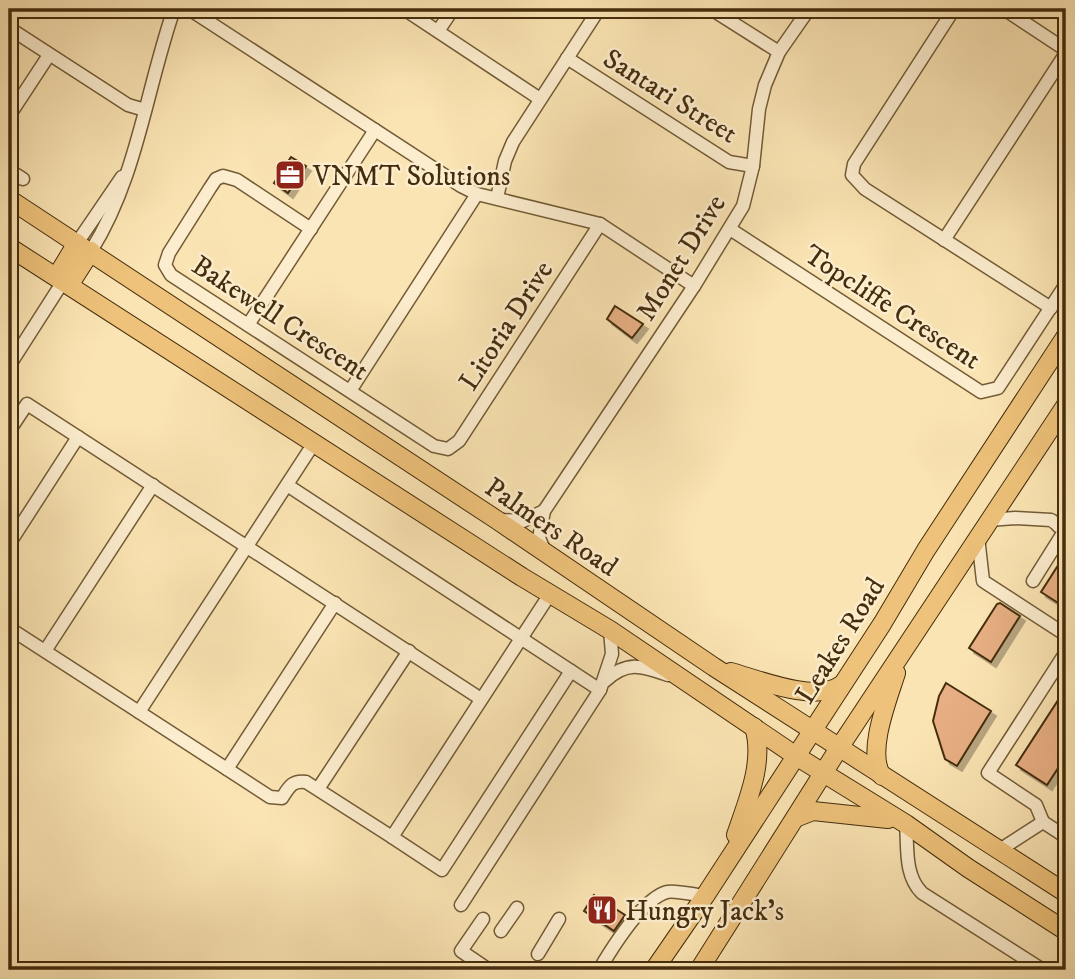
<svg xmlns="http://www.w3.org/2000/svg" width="1075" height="979" font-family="'IM FELL DW Pica',serif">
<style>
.building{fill:#e7af83;stroke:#442d0d;stroke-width:2;filter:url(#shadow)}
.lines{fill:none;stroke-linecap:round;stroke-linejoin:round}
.minor-casing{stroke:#725b36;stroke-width:15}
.highway-casing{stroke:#442d0d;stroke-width:20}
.minor{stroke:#fcedce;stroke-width:12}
.highway{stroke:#eec27a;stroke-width:18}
.labels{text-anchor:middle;stroke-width:5;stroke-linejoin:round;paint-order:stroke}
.street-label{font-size:28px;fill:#442d0d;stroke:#fcedce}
.poi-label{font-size:28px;fill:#442d0d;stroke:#fcedce;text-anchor:start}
</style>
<defs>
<filter id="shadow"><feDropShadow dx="5" dy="5" stdDeviation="0" flood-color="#0004"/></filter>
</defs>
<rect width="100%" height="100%" fill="#fbe4b3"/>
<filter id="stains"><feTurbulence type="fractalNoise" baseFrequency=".00286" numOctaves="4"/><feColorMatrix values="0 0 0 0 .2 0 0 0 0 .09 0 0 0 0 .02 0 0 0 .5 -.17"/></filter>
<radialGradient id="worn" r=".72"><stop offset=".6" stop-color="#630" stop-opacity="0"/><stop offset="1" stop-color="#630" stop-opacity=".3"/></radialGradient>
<!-- building -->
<g class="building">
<path d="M291,157L306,166L288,193L274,183Z"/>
<path d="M615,306L643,324L632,338L607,319Z"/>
<path d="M1066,553V608L1041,592Z"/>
<path d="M1000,603L1020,616L991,662L969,648L997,604Z"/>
<path d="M946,683L991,711L957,766L945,759L933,721L939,696Z"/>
<path d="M1066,688V756L1047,785L1016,765Z"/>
<path d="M594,895L625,915L614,931L584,911Z"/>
</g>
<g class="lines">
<!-- minor casing -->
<g class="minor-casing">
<g id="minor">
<path d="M189,9L461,186L477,194L600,224L694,286"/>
<path d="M404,9L540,99"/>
<path d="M711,9L779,52"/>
<path d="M954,9L854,164L852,175L865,189L1051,308"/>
<path d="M1004,9L1066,50"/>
<path d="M9,21L16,9"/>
<path d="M9,28L128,105L145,110"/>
<path d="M438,31L453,9"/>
<path d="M567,58L729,162L753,166"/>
<path d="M9,116L49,55"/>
<path d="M9,170L23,179"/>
<path d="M497,198L505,161L513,142L599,9"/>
<path d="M311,229L237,180L223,176L216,179L210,188L169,253L165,265L171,275L434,446L448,449L459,441L600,224"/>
<path d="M730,229L981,392L998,388L1066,284"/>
<path d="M944,240L1066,53"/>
<path d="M77,243L122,177"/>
<path d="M91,251C137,178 146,90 174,9"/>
<path d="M248,325L375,130"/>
<path d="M9,366L64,280"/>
<path d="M350,391L477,194"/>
<path d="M9,431L27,404L78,437"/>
<path d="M314,443L139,712L227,769L335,603"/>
<path d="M287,485L600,690"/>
<path d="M501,520L523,521L544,511"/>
<path d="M989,520L1015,518L1051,520L1065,530L1033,581"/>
<path d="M1058,526L1066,514"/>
<path d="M978,537L983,581L1066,635"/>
<path d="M9,544L78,437L481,699"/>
<path d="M545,552L539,538L544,511L694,286L743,206L753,166L759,109L765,85L779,52L809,9"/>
<path d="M9,628L139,712"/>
<path d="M45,651L153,485"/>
<path d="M605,681C627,660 642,666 668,675"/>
<path d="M227,769L270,797L282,798C289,787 292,780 306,782L392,837L550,594"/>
<path d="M318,789L409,651"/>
<path d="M1043,822L1036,805L988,773L1066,652"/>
<path d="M906,824C908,848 904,875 922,893L1043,970"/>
<path d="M392,837L442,870L571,671"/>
<path d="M998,851L1043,822L1066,837"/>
<path d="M461,905L600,690L612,654L610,630"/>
<path d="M483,919L461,951L489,970"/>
<path d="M501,931L517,908"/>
<path d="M538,954L559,919"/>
<path d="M599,970C612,948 642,899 667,892C675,890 695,895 705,896"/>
</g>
</g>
<!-- highway casing -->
<g class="highway-casing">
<g id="highway">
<path d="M9,199L497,520L714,667L1066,893"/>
<path d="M9,247L522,577L610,630L796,756L906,824L968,868L1066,931"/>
<path d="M57,276L77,243"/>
<path d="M70,284L91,251"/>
<path d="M731,672C759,680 816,703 841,685"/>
<path d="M882,776C866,752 888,699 896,673"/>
<path d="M795,818L813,811L888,819"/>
<path d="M736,835C747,802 765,762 754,727"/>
<path d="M654,970L705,896L882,624L926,550L1066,336"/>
<path d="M699,970L839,748L1066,405"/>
</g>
</g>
<!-- minor -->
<use href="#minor" class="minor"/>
<!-- highway -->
<use href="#highway" class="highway"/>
</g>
<!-- icons -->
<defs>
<g id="office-square" transform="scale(1.575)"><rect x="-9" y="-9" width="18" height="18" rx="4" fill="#8f2418" stroke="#fcedce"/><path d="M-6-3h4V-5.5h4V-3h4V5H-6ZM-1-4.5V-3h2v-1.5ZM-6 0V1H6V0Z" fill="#fff"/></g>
<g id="restaurant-square" transform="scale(1.575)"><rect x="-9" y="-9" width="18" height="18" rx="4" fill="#8f2418" stroke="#fcedce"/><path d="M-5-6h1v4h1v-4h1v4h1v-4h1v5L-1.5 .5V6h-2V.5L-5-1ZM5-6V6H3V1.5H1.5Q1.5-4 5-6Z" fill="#fff"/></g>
</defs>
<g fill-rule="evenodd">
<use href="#office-square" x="290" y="175"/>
<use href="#restaurant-square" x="602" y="910"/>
</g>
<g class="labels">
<!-- street labels -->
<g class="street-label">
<text transform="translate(671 95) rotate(32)" y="10">Santari Street</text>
<text transform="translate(680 257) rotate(-58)" y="10">Monet Drive</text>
<text transform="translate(893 306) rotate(33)" y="10">Topcliffe Crescent</text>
<text transform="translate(281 317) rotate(33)" y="10">Bakewell Crescent</text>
<text transform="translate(505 325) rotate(-57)" y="10">Litoria Drive</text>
<text transform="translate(552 526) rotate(34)" y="10">Palmers Road</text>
<text transform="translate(839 640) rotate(-58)" y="10">Leakes Road</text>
</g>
<!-- poi labels -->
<g class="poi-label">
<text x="313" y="185">VNMT Solutions</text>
<text x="625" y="920">Hungry Jack's</text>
</g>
</g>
<!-- margin -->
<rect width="1075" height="979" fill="none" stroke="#fbe4b3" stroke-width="35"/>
<rect x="10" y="10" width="1054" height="958" fill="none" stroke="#442d0d" stroke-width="3.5"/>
<rect x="18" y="18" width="1040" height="944" fill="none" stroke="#442d0d" stroke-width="2"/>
<rect width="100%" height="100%" filter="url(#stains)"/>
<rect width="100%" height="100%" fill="url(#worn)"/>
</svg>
